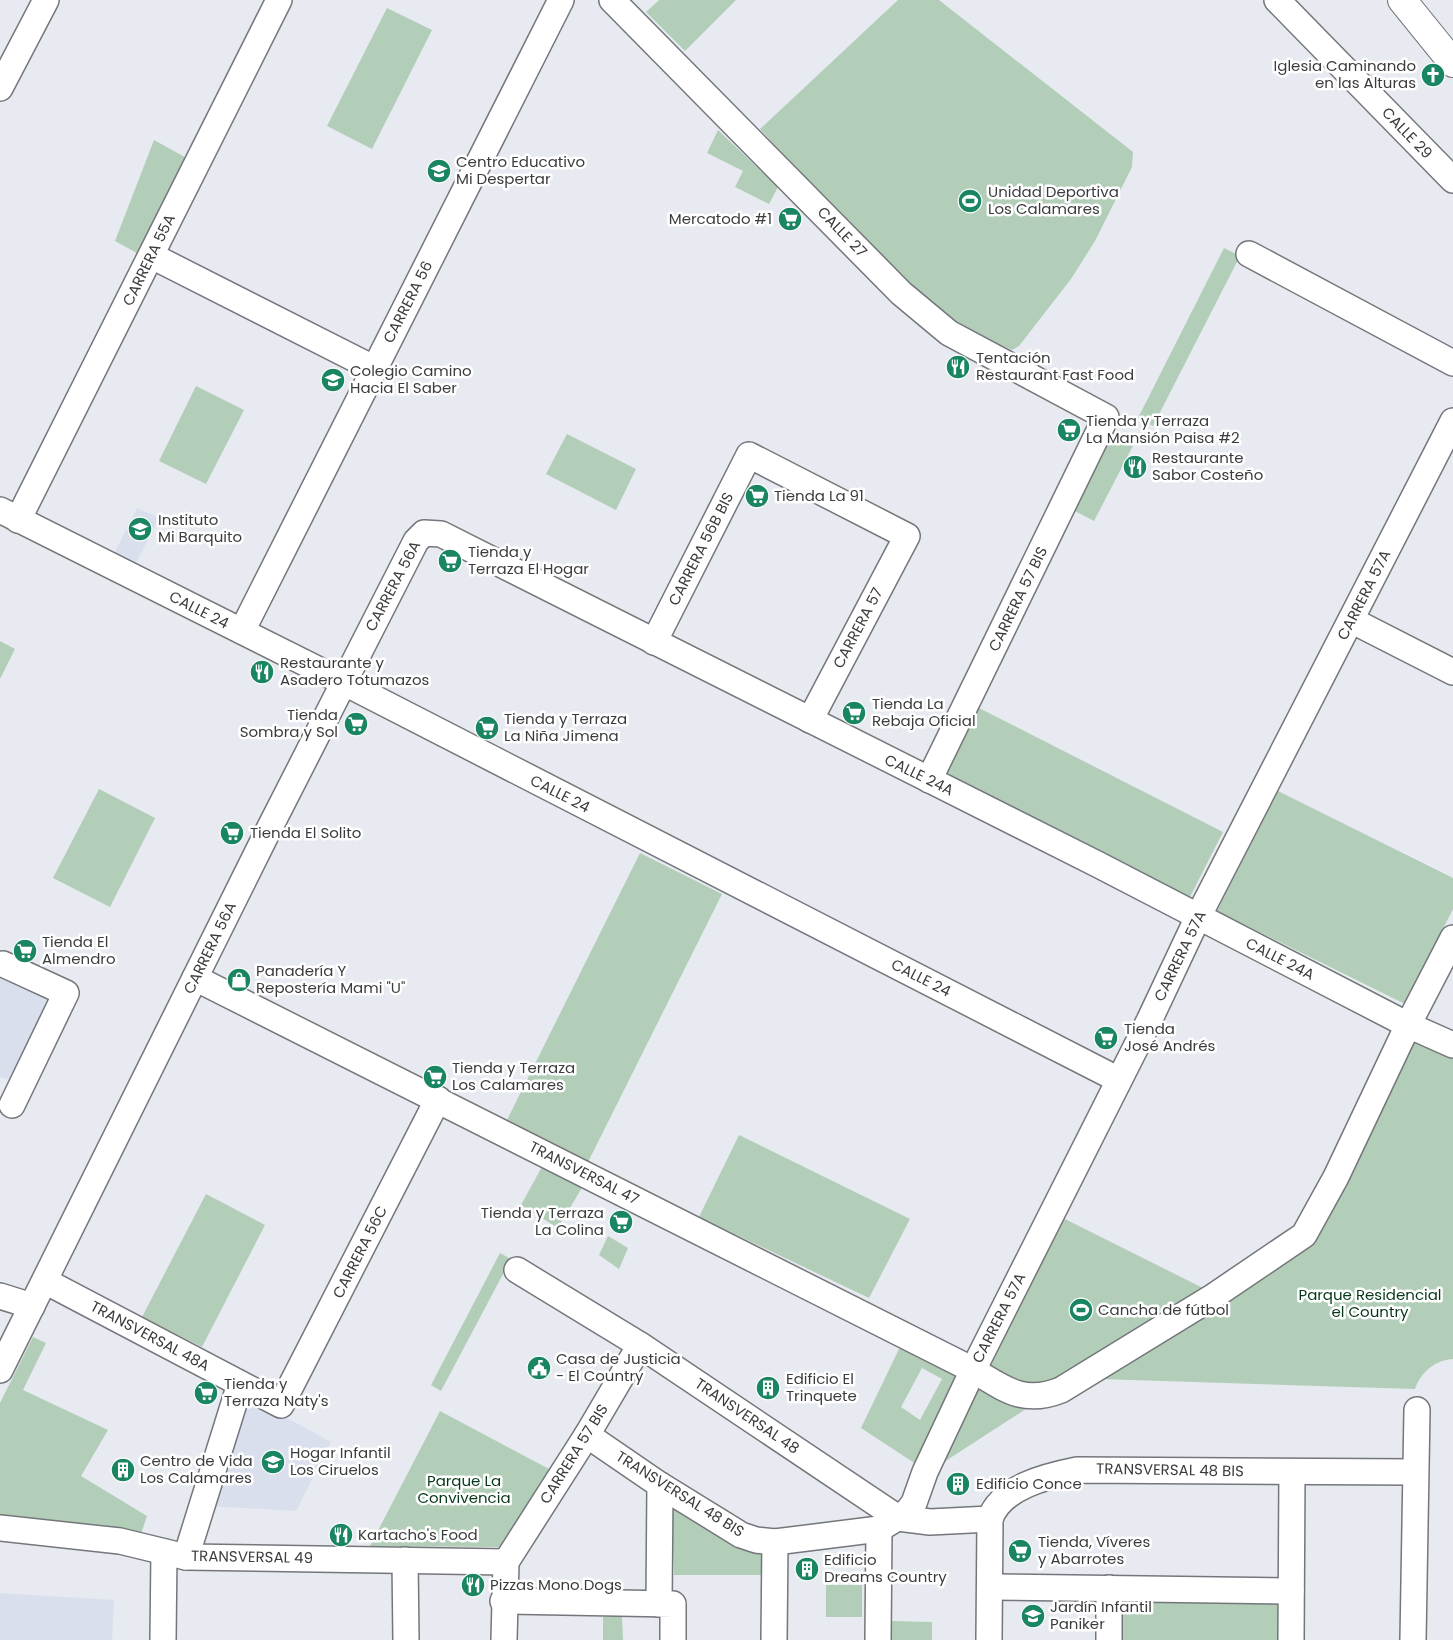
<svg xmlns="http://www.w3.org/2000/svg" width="1453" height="1640" font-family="Poppins,sans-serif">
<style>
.built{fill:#d9dfec}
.green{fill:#b2ceb8;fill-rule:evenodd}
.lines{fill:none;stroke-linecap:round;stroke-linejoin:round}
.minor-casing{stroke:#74767b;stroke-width:28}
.major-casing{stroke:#74767b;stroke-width:30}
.minor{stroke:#fff;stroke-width:25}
.major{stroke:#fff;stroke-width:28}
.labels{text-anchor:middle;stroke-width:5;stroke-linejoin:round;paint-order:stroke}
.poi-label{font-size:15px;fill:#3b3c3e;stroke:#fff;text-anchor:start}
.street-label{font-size:15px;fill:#3b3c3e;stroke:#fff}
.park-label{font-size:15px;fill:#063719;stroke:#fff}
</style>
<rect width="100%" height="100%" fill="#e7eaf0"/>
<!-- built -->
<g class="built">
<path d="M137,508L159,518L134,567L113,556Z"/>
<path d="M0,975L57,996L16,1081L0,1077Z"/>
<path d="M250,1398L331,1442L296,1511L209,1506Z"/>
<path d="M0,1593L114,1600L112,1640H0Z"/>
</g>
<!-- green -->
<g class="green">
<path d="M659,0H736L685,51L646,12Z"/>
<path d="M898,0H939L1133,152L1132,167L1095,241L1071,279L1019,346L1012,350L965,330L933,306L856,236L760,129Z"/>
<path d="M387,8L432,30L372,149L327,126Z"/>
<path d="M718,130L778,187L769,204L735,187L743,171L707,153Z"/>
<path d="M154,140L192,161L146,258L115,241Z"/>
<path d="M1224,248L1240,256L1153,426L1138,418Z"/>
<path d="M196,386L244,410L206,484L159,461Z"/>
<path d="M1114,432L1135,442L1094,521L1073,510Z"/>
<path d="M567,434L636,469L616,510L546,474Z"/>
<path d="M0,641L15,649L0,679Z"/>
<path d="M975,706L1223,832L1189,899L940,772Z"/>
<path d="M99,789L155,818L110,907L53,878Z"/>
<path d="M1278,791L1453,878V909L1405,1004L1217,911Z"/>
<path d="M640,853L722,894L588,1162L506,1122Z"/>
<path d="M1417,1036L1453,1054V1359C1435,1360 1421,1372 1415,1389L1100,1379L1310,1244Z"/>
<path d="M739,1135L910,1219L869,1298L699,1217Z"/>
<path d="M543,1165L583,1186L558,1228L521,1205Z"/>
<path d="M206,1194L265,1225L202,1347L142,1317Z"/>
<path d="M1063,1218L1211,1292L1062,1383L1019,1387L987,1371Z"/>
<path d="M608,1236L628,1248L619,1269L599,1255Z"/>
<path d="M500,1253L511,1259L441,1391L431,1385Z"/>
<path d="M33,1337L46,1343L23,1390L108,1430L81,1476L147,1516L141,1534L0,1520V1403Z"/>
<path d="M900,1347L957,1377L919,1466L861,1428ZM922,1368L942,1379L920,1420L901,1407Z"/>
<path d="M982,1381L1029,1407L944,1462Z"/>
<path d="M440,1411L551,1470L503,1547L370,1546Z"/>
<path d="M672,1503L741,1546L761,1554V1575H674Z"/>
<rect x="826" y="1585" width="36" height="32"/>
<path d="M1121,1602L1280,1603V1640H1121Z"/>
<path d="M622,1616L623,1640H603V1617Z"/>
<path d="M890,1621L932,1622V1640H890Z"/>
</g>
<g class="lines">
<!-- minor casing -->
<g class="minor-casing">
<g id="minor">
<path d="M612,0L901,293L949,333L1106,417L929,780"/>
<path d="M1277,0L1453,180"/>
<path d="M0,88L46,0"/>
<path d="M1249,254L1453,363"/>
<path d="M152,256L375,369"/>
<path d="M0,510L343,682L1119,1080"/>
<path d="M18,520L279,0"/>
<path d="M1351,620L1453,672"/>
<path d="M242,631L561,0"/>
<path d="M654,642L749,455L907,536L810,720"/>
<path d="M3,964L66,993L12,1105"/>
<path d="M195,978L973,1370C1005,1389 1023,1405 1061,1390L1211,1298L1304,1235L1336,1177L1408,1025L1453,938"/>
<path d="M517,1270L640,1345L898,1518L930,1522L990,1519C1001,1487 1047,1476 1077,1470L1415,1472"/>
<path d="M45,1281L281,1405L438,1099"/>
<path d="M0,1296L32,1306"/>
<path d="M0,1370L267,833L416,541L424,533L441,534L1097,864L1408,1025L1453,1045"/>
<path d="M587,1435L660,1485L741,1535L756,1540L775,1542L879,1529L907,1512L914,1503L925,1472L973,1370L1149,1021L1198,917L1453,421"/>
<path d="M0,1528L120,1541L186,1557L506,1562"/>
<path d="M186,1557L240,1384"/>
<path d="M405,1560L406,1640"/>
<path d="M990,1587L1291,1591"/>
<path d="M503,1601L673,1604V1640"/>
<path d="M659,1604L660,1485"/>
<path d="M163,1640L164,1552"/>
<path d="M504,1640L506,1562L587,1435L640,1345"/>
<path d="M774,1640L775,1542"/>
<path d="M878,1640L879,1529"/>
<path d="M989,1640L990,1519"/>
<path d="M1109,1640V1588"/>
<path d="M1291,1640L1292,1472"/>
<path d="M1413,1640L1417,1410"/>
</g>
</g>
<!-- major casing -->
<g class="major-casing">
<path id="major" d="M1402,0L1453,63"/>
</g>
<!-- minor -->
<use href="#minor" class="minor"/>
<!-- major -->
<use href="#major" class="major"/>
</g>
<!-- icons -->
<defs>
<g id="church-disc" transform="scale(1.25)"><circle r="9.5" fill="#1a8562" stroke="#fff"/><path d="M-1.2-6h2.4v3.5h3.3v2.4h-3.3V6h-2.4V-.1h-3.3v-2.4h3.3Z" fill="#fff"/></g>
<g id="school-disc" transform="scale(1.25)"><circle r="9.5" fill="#1a8562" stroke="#fff"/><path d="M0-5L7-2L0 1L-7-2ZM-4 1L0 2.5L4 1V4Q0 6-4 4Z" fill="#fff"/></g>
<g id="stadium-disc" transform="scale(1.25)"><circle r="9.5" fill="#1a8562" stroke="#fff"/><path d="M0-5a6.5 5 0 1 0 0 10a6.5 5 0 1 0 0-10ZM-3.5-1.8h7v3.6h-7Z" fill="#fff"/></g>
<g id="supermarket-disc" transform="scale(1.25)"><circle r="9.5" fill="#1a8562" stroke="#fff"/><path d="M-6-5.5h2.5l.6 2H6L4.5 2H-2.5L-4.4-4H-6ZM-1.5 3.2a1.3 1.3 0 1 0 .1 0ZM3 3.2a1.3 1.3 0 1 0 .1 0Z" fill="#fff"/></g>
<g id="restaurant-disc" transform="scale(1.25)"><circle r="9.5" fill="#1a8562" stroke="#fff"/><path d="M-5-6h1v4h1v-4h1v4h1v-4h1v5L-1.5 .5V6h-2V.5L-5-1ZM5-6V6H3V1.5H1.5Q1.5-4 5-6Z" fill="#fff"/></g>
<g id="shop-disc" transform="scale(1.25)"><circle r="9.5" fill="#1a8562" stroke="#fff"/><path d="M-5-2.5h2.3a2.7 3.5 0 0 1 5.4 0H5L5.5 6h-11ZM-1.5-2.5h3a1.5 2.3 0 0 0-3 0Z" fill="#fff"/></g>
<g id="civic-disc" transform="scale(1.25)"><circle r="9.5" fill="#1a8562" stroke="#fff"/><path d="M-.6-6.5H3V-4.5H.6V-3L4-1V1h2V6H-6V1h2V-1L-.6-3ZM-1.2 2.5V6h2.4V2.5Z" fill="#fff"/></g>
<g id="building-disc" transform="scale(1.25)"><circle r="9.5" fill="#1a8562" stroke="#fff"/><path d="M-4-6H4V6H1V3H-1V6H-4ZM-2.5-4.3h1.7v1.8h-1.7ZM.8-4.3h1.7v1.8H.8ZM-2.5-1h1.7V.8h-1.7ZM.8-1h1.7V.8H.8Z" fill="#fff"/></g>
</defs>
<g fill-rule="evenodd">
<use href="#church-disc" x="1433" y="75"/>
<use href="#school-disc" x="439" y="171"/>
<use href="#stadium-disc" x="970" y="201"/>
<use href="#supermarket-disc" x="790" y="219"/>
<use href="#restaurant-disc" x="958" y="367"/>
<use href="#school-disc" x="333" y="380"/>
<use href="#supermarket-disc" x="1069" y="430"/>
<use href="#restaurant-disc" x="1135" y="467"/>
<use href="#supermarket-disc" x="757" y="496"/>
<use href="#school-disc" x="140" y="529"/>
<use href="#supermarket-disc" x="450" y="561"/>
<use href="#restaurant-disc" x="262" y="672"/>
<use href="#supermarket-disc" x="854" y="713"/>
<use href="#supermarket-disc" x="356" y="724"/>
<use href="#supermarket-disc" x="487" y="728"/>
<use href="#supermarket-disc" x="232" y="833"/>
<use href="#supermarket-disc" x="25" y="951"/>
<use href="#shop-disc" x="239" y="980"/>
<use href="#supermarket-disc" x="1106" y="1038"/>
<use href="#supermarket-disc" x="435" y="1077"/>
<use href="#supermarket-disc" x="621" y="1222"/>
<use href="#stadium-disc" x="1081" y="1310"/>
<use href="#civic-disc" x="539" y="1368"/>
<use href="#building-disc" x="768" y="1388"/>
<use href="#supermarket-disc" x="206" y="1393"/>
<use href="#school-disc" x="273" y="1462"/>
<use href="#building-disc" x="123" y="1470"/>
<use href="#building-disc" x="958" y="1484"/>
<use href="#restaurant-disc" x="341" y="1535"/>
<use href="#supermarket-disc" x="1020" y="1551"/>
<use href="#building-disc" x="807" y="1569"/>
<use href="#restaurant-disc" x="473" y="1585"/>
<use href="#school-disc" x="1033" y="1616"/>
</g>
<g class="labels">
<!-- poi labels -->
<g class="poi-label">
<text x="1416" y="71" text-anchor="end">Iglesia Caminando<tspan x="1416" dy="17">en las Alturas</tspan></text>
<text x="456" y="167">Centro Educativo<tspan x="456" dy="17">Mi Despertar</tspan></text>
<text x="988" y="197">Unidad Deportiva<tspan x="988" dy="17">Los Calamares</tspan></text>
<text x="772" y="224" text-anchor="end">Mercatodo #1</text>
<text x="976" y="363">Tentación<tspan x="976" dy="17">Restaurant Fast Food</tspan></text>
<text x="350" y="376">Colegio Camino<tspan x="350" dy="17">Hacia El Saber</tspan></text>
<text x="1086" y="426">Tienda y Terraza<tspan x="1086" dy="17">La Mansión Paisa #2</tspan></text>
<text x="1152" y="463">Restaurante<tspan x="1152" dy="17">Sabor Costeño</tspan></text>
<text x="774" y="501">Tienda La 91</text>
<text x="158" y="525">Instituto<tspan x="158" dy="17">Mi Barquito</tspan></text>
<text x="468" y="557">Tienda y<tspan x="468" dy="17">Terraza El Hogar</tspan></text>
<text x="280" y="668">Restaurante y<tspan x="280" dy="17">Asadero Totumazos</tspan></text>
<text x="872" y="709">Tienda La<tspan x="872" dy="17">Rebaja Oficial</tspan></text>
<text x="338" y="720" text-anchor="end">Tienda<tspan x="338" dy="17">Sombra y Sol</tspan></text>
<text x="504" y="724">Tienda y Terraza<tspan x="504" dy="17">La Niña Jimena</tspan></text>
<text x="250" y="838">Tienda El Solito</text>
<text x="42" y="947">Tienda El<tspan x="42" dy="17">Almendro</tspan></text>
<text x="256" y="976">Panadería Y<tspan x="256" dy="17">Repostería Mami "U"</tspan></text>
<text x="1124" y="1034">Tienda<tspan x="1124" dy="17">José Andrés</tspan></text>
<text x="452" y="1073">Tienda y Terraza<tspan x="452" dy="17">Los Calamares</tspan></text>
<text x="604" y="1218" text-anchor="end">Tienda y Terraza<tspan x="604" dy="17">La Colina</tspan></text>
<text x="1098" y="1315">Cancha de fútbol</text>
<text x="556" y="1364">Casa de Justicia<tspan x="556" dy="17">- El Country</tspan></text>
<text x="786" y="1384">Edificio El<tspan x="786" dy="17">Trinquete</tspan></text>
<text x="224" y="1389">Tienda y<tspan x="224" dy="17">Terraza Naty's</tspan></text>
<text x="290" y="1458">Hogar Infantil<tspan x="290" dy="17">Los Ciruelos</tspan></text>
<text x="140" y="1466">Centro de Vida<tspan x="140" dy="17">Los Calamares</tspan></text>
<text x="976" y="1489">Edificio Conce</text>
<text x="358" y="1540">Kartacho's Food</text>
<text x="1038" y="1547">Tienda, Víveres<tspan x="1038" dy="17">y Abarrotes</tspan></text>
<text x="824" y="1565">Edificio<tspan x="824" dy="17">Dreams Country</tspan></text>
<text x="490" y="1590">Pizzas Mono Dogs</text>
<text x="1050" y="1612">Jardín Infantil<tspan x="1050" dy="17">Paniker</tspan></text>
</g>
<!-- street labels -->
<g class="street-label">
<text transform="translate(1407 133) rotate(46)" y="5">CALLE 29</text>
<text transform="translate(842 232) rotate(46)" y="5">CALLE 27</text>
<text transform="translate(149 260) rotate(-64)" y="5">CARRERA 55A</text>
<text transform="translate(408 302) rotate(-63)" y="5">CARRERA 56</text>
<text transform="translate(701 549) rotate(-63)" y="5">CARRERA 56B BIS</text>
<text transform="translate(393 586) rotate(-62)" y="5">CARRERA 56A</text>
<text transform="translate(1364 595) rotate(-63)" y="5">CARRERA 57A</text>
<text transform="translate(1018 599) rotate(-64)" y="5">CARRERA 57 BIS</text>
<text transform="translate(199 610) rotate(27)" y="5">CALLE 24</text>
<text transform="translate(858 628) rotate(-62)" y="5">CARRERA 57</text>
<text transform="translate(919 775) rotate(26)" y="5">CALLE 24A</text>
<text transform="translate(560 794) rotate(27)" y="5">CALLE 24</text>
<text transform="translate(210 948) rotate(-64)" y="5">CARRERA 56A</text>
<text transform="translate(1180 956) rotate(-64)" y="5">CARRERA 57A</text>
<text transform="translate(1280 959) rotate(27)" y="5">CALLE 24A</text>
<text transform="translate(921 978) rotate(27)" y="5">CALLE 24</text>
<text transform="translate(584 1173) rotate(27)" y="5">TRANSVERSAL 47</text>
<text transform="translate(360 1252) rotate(-63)" y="5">CARRERA 56C</text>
<text transform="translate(999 1318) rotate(-63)" y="5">CARRERA 57A</text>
<text transform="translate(150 1336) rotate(28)" y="5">TRANSVERSAL 48A</text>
<text transform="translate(747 1416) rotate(34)" y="5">TRANSVERSAL 48</text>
<text transform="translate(574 1454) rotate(-58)" y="5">CARRERA 57 BIS</text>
<text transform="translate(1170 1470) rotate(1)" y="5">TRANSVERSAL 48 BIS</text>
<text transform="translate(680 1494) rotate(32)" y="5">TRANSVERSAL 48 BIS</text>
<text transform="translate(252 1557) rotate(1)" y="5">TRANSVERSAL 49</text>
</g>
<!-- park labels -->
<g class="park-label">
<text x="1370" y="1300">Parque Residencial<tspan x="1370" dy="17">el Country</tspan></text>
<text x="464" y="1486">Parque La<tspan x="464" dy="17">Convivencia</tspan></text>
</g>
</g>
</svg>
